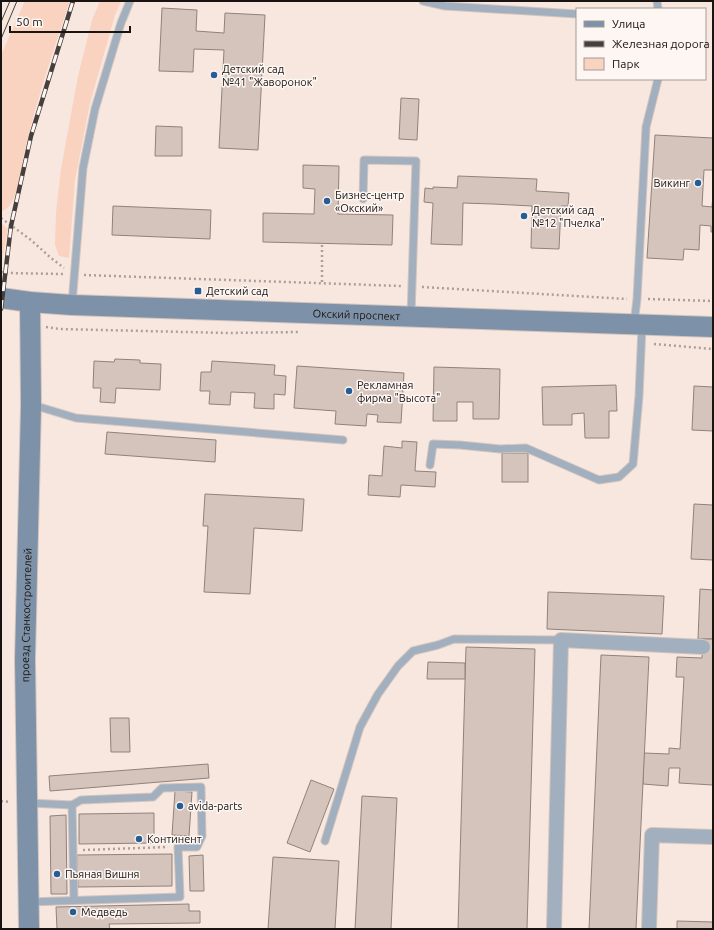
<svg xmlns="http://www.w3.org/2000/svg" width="714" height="930" font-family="Ubuntu,sans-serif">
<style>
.green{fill:#f9d3bf}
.building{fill:#d4c4bc;stroke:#90827b}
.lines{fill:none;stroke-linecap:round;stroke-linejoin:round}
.street-tunnel{stroke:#d6c7c0;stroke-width:14;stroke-dasharray:14 7;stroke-linecap:butt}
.lane-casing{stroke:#d3c5be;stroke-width:9}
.street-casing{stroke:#d3c5be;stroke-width:16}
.secondary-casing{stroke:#d3c5be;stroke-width:22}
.path{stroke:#ac9f99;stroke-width:2.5;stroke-dasharray:2 3;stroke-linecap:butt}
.lane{stroke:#a1afbe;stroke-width:7}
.street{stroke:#a1afbe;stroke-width:14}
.secondary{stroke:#7d91a8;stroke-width:20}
.tram{stroke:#463f3b;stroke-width:1}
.rail-casing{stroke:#463f3b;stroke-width:4.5}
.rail{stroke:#fdf6f3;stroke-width:3;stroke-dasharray:9;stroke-linecap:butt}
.poi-dot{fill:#275d95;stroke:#fdf6f3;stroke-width:1.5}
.labels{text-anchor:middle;stroke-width:3;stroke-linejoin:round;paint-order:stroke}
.poi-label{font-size:11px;fill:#191411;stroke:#fdf6f3;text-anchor:start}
.street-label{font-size:11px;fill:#191411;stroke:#fdf6f3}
</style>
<rect width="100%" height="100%" fill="#f7e7df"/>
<!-- green -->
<g class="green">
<path d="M25,1H70C53,51 36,102 24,153C21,167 18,200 7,208C7,209 2,211 2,211L1,55Z"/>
<path d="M100,1H121L115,15L90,103L75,180L69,258L59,256L55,245L56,212L61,169L78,76L92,20Z"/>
<path d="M1,223L8,229L1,267Z"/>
</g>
<!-- building -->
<g class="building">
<path d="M162,8L197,10L196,31L224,33L225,13L265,15L258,150L219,148L224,50L194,49L193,72L159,71Z"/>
<path d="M401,98L419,99L417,140L399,139Z"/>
<path d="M156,126L182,127V156H155Z"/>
<path d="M655,135L713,138V170H704L702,206L712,207L713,195V232H711V226L700,225L699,250L684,249L683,260L647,258Z"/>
<path d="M303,165L339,166L338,214L393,215L392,245L263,242V213L314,214L315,189L303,188Z"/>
<path d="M458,176L537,179L536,191L569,193L568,206H561L559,249L531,248L532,206L493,204L463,203L462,245L431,244L433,203L424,202L425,188L433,189V187L457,188Z"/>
<path d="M113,206L211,210L210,239L112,235Z"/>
<path d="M115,359L140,360V363L161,364L160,390L116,388L115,403L100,402L101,388H93L94,361L114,362Z"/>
<path d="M212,361L275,365L274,375L286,376L285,395L274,394V409L254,408L255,393L231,392L230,405L209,404L210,391H200L201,372H211Z"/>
<path d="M297,366L404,373L401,423L377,422L378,415L367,414L366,426L335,424L336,411L294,408Z"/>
<path d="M434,367L500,369L499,419H473V402H457V421H433Z"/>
<path d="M616,385L617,411H609V438H585L584,413L572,414V425H543L542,387Z"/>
<path d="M694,386L713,387V431L692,430Z"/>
<path d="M107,432L216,440L215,462L105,454Z"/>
<path d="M402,441L417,442L415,471L436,472L435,487L401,485L400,497L368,495L369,475L382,476L384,446L402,448Z"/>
<rect x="502" y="453" width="26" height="29"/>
<path d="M205,494L304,499L302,531L254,528L250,594L204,592L208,526H203Z"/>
<path d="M694,504L713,505V560L691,559Z"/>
<path d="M700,589L713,590V639H698Z"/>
<path d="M548,592L664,596L662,634L547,629Z"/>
<path d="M703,639H713V785L679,783L680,768H669L668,786L643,784L644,753L669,754V748L680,749L684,677H676L677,657L702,658Z"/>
<path d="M466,647L535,649L527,929H458Z"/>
<path d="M601,655L649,657L636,929H589Z"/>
<path d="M428,662L465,663V679H427Z"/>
<path d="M110,718H129L130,752H111Z"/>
<path d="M208,764L209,778L50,791L49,776Z"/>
<path d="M311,780L334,789L310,852L287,843Z"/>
<path d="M175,791L192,792L189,836L172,835Z"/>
<path d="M362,796L397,798L391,929H355Z"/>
<path d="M154,813V843L79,844V814Z"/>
<path d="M66,815L67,894H51L50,816Z"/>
<path d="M172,854V886L78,887L77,855Z"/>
<path d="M203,855L204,891H190L189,856Z"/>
<path d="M273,857L339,861L335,929H268Z"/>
<path d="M189,904V911H200V923L109,924L110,929H57L56,907Z"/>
<path d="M677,921L713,922V929H677Z"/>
</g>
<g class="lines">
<!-- street-tunnel -->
<path class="street-tunnel" d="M703,647H713"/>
<!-- lane casing -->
<g class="lane-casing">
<g id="lane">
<path d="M423,1L445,6L577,14"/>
<path d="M657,1L658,9"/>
<path d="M363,199L364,160L416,161L411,316"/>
<path d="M72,304L83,168L95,109L121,23L130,1"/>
<path d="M634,324L637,299L646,127L658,79"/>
<path d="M33,405L76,418L343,440"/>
<path d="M430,465L433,444L460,445L500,449L526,448L599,480L619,477L633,464L639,396L642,327"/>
<path d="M28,803L72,805L81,800L153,797L162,788L201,787L202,836L197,847H178L180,897L29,902"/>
<path d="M72,805L74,900"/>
<path d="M325,841L360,727L378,694L398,666L413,651L438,645L454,639L561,640"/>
</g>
</g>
<!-- street casing -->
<g class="street-casing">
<g id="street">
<path d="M554,929L561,640L703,647"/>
<path d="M649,929L652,835L713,837"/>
</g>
</g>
<!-- secondary casing -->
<g class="secondary-casing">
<g id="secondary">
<path id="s1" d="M1,298L30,302L72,305L713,327"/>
<path id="s2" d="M29,929L25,659L31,405L30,302"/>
</g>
</g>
<!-- path -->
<g class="path">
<path d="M1,218L31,240L51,258L64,268"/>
<path d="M1,272L6,273L63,274"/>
<path d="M84,275L401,286"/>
<path d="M322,282V243"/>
<path d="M422,287L627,299"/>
<path d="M648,299L713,301"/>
<path d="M46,327L60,329L228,333L299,332"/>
<path d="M654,344L713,349"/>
<path d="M1,801L10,802"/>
<path d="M83,850L168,847"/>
</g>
<!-- lane -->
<use href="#lane" class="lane"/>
<!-- street -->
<use href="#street" class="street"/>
<!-- secondary -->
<use href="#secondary" class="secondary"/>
<!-- tram -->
<g class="tram">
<path d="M1,22L10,1"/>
<path d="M1,39L17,1"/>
</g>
<!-- rail casing -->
<g class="rail-casing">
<path id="rail" d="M1,309L11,226L31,136L73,1"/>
</g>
<!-- rail -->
<use href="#rail" class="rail"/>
</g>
<!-- markers -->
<g class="poi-dot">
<circle cx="214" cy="75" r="4"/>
<circle cx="698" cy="183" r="4"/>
<circle cx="327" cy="201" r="4"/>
<circle cx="524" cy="216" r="4"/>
<rect x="194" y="287" width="8" height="8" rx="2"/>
<circle cx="349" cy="391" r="4"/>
<circle cx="180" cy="806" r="4"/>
<circle cx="139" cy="839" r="4"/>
<circle cx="57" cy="874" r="4"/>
<circle cx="73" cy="912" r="4"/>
</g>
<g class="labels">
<!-- poi labels -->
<g class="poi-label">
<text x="222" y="73">Детский сад<tspan x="222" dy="13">№41 "Жаворонок"</tspan></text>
<text x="690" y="187" text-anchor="end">Викинг</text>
<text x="335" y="199">Бизнес-центр<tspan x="335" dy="13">«Окский»</tspan></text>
<text x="532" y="214">Детский сад<tspan x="532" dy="13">№12 "Пчелка"</tspan></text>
<text x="206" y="295">Детский сад</text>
<text x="357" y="389">Рекламная<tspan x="357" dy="13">фирма "Высота"</tspan></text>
<text x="188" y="810">avida-parts</text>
<text x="147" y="843">Континент</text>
<text x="65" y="878">Пьяная Вишня</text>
<text x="81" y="916">Медведь</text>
</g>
<!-- street labels -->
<g class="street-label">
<text dy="4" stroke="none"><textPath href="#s1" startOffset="356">Окский проспект</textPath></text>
<text dy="4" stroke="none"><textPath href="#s2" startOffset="314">проезд Станкостроителей</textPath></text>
</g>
</g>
<!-- border -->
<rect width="714" height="930" fill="none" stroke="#191411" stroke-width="4"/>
<!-- legend -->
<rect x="576" y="8" width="130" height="72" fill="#fdf6f3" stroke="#a29c99"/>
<rect x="584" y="21" width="20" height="6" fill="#7d91a8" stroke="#a29c99"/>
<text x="612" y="28" font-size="12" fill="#191411">Улица</text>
<rect x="584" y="41" width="20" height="6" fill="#463f3b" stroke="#a29c99"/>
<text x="612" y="48" font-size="12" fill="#191411">Железная дорога</text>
<rect x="584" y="58" width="20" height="12" fill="#f9d3bf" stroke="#a29c99"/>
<text x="612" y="68" font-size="12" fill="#191411">Парк</text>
<!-- scale -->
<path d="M10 26v6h120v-6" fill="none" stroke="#191411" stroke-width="2"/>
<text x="16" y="26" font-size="12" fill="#191411" stroke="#fdf6f3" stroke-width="3" paint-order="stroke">50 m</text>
</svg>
